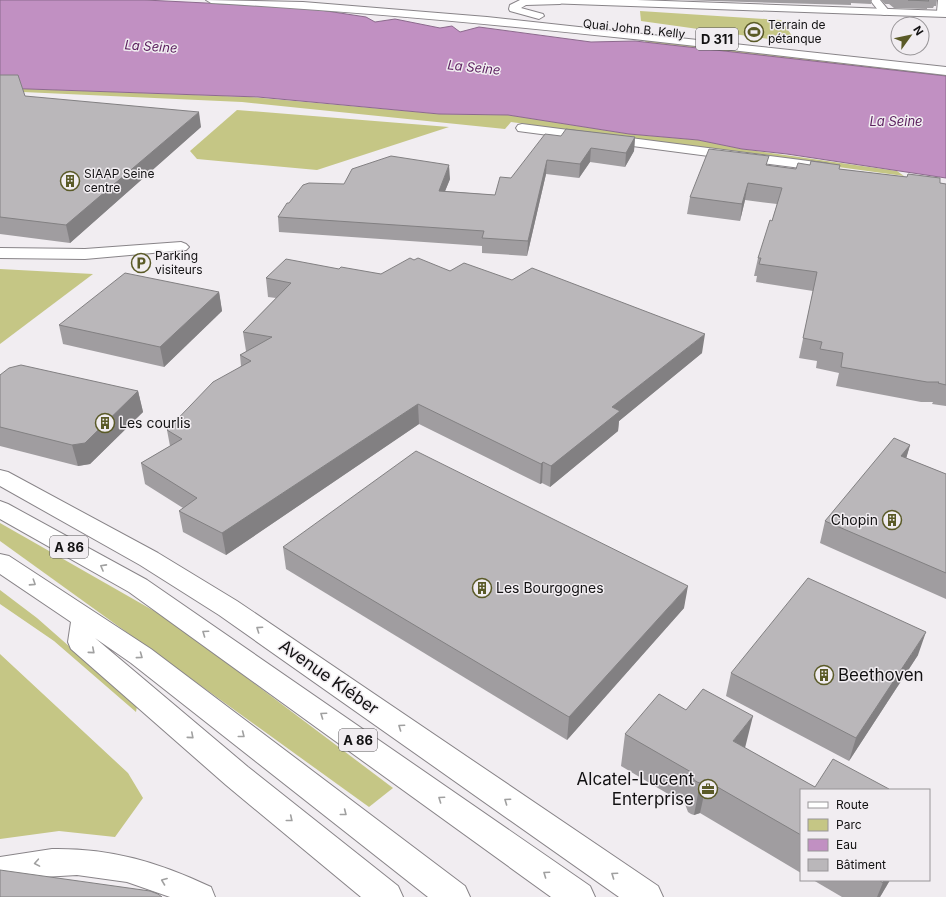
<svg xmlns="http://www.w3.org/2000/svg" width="946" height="897" font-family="Inter,sans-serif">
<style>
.green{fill:#c5c685}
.water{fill:#c190c2;stroke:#8c6a8d}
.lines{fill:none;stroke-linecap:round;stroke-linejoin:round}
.street-casing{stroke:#888488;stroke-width:2}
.secondary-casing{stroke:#888488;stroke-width:2}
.primary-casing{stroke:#888488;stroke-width:2}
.highway-casing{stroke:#888488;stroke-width:2}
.street{fill:#fff;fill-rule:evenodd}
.secondary{fill:#fff;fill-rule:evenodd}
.primary{fill:#fff;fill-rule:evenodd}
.highway{fill:#fff;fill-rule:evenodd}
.wall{fill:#a09da0}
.shaded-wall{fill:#828082}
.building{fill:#bab7ba;stroke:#828082}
.oneway{stroke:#a0a0a0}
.labels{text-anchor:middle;stroke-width:3;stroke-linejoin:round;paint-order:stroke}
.far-poi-label{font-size:12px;fill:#121112;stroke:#f1edf1;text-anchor:start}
.far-street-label{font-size:12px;fill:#121112;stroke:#f1edf1}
.shield{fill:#f1edf1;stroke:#555355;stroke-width:1}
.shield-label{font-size:13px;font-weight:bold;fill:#121112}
.far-water-label{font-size:13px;font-style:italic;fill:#5e2361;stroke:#f1edf1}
.poi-label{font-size:14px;fill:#121112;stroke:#f1edf1;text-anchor:start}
.near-poi-label{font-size:17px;fill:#121112;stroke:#f1edf1;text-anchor:start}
.near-street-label{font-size:17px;fill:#121112;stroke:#f1edf1}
</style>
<rect width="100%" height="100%" fill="#f1edf1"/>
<!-- green -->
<g class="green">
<path d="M640,11L781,20L797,43L641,21Z"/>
<path d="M647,38L946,73V76L645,42Z"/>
<path d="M0,88L250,97L439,114L508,115L629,134L698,140L742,149L897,171L904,176L511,122L505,129L242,102L23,92Z"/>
<path d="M237,110L449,127L317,170L197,159L190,151Z"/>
<path d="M0,269L93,274L0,344Z"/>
<path d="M0,523L170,620L393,788L369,807L0,541Z"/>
<path d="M0,590L37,618L137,706L136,712L54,641L0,604Z"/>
<path d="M0,654L128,773L143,798L115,837L59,831L0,839Z"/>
</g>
<!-- water -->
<path class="water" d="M0,0H145L307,8L366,17L375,22L395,19L440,28L452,26L460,32L479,27L591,42L635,41L946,76V178L787,154L742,149L698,140L629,134L508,115L439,114L258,97L0,88Z"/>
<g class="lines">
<!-- street casing -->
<g class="street-casing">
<g id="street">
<path d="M870,0H880L890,12L885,15L881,14Z"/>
<path d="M938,0H946V16H940L937,12Z"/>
<path d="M522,124L824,163L829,164L831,167L829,170L824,171L518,131L516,128L518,125Z"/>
<path d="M181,242L186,244L189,247L186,250L85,259L0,258V248L85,249Z"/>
<path d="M52,849C111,848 158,862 211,887L215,897H170L127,882L77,875L26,878L0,883V857Z"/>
</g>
</g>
<!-- secondary casing -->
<g class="secondary-casing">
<g id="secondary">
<path d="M541,0H637L946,11V17L546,3Z"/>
<path d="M0,470L8,472L158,553L237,601L658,886L663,897H619L219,615L140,565L0,486Z"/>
</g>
</g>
<!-- primary casing -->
<g class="primary-casing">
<g id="primary">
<path d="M206,0L303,2L487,17L946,67V75C701,46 457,17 211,3Z"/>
<path d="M520,0H565V1L560,4L526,5L521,8L543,14L544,16L539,19L510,11L509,9L510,5Z"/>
</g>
</g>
<!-- highway casing -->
<g class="highway-casing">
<g id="highway">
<path d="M0,501L8,504L147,580L590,886L595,897H551L129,592L0,519Z"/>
<path d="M0,554L9,556L151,649L465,886L470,897H428L131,663L95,638L248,767L398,886L403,897H361L226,785L71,649L68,642L71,622L0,574Z"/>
</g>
</g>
<!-- street -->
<use href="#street" class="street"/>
<!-- secondary -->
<use href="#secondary" class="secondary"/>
<!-- primary -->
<use href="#primary" class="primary"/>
<!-- highway -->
<use href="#highway" class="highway"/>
</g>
<!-- wall -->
<g class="wall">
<path d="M680,0H872L871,4L851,3V5Z"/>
<path d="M881,0H937L936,6H934L933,8H927V9L894,8L889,4H885Z"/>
<path d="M0,75L25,96L201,127L70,243L0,234Z"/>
<path d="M561,136L635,137L634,151L625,167L590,162L579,178L546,174L527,256L482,253V246L279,232L278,217L289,203L344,184L450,179L445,191L495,195L511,178Z"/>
<path d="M767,165L796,169H839L907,177L908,174L940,183L946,184V406L932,404L933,402H921L836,386L839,373L816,368L817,361L799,358L813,291L756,282L757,276H754L758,258L772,221L777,204L745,200L740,221L687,214L690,197Z"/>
<path d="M414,260L450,271L702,353L619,421L618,431L550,487L542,483L540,484L419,424L226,555L183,532L179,511L183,508L145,484L141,463L170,446L167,430L241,366L240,355L247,351H246L243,332L276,298L268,297L266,278L339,269L381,274Z"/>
<path d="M219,292L222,311L164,367L63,344L59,325Z"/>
<path d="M0,375L138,391L143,412L90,464L78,466L0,446Z"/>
<path d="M910,445L906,458L946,474V599L820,543L825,521Z"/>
<path d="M283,547L684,608L567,740L286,569Z"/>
<path d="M918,655L849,761L726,696L731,673Z"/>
<path d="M625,734L745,748L815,787L889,789L801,790V873L700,813L694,815L691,814L688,812L685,804L621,766Z"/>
<path d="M813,880H890L880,897H842Z"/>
</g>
<!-- shaded-wall -->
<g class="shaded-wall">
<path d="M199,112L201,127L70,243L66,225Z"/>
<path d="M635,137L634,151L625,167L626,153Z"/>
<path d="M591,148L590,162L579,178L580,164Z"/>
<path d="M547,160L546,174L527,256L528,241Z"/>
<path d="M449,165L450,179L439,206V191Z"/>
<path d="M748,183L745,200L740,221L742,204Z"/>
<path d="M219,292L222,311L164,367L160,347Z"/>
<path d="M705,334L702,353L619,421L618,431L550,487L551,466L612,407Z"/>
<path d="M138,391L143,412L90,464L78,466L72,445Z"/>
<path d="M418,404L419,424L226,555L222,533Z"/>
<path d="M910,445L904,466L901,456Z"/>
<path d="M543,462L542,483L540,484L541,464Z"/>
<path d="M688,586L684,608L567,740L569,717Z"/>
<path d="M926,632L918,655L849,761L856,738Z"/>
<path d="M753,716L745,748L733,741Z"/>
<path d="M707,781L700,813L694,815L700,783Z"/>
<path d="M884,880H890L880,897H877Z"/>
</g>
<!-- building -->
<g class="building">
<path d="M908,0H928L929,1Z"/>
<path d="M0,75H18L25,96L199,112L66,225L0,217Z"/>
<path d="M566,129L635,137L626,153L591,148L580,164L547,160L528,241L482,238L484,231L278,217L287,203H289L303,185L309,183L344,184L352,169L391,156L449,165L439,191L495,195L500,177L511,178L545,134L561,136Z"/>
<path d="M709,149L769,156L766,165L796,169L798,163L810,165L811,161L840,165L839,169L907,177L908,174L940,178V183L946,184V385L938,383L939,382H927L841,367L843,353L820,349L822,342L803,338L817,272L759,264L761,258H758L770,220L772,221L782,188L748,183L742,204L690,197Z"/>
<path d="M410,258L414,260L418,258L450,271L464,263L512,280L532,268L705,334L612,407L620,411L551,466L543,462L541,464L418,404L222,533L179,511L197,498L141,463L182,439L167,430L213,382L251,361L240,355L272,337L243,332L291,283L266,278L286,259L339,269L341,267L381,274Z"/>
<path d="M125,273L219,292L160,347L59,325Z"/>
<path d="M21,365L138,391L85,443L72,445L0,427V375L9,368Z"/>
<path d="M894,438L910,445L901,456L946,474V573L825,521Z"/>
<path d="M416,451L688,586L569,717L283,547Z"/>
<path d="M808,578L926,632L856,738L731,673Z"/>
<path d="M703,689L753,716L733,741L815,787L833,759L889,789V790H801V835L707,781L700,783L697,782L694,780L691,772L625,734L659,694L686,710Z"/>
<path d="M0,870L150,891L158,894L162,897H0Z"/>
<path d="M879,880H884L883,883Z"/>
</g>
<!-- one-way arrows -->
<defs><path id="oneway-chevron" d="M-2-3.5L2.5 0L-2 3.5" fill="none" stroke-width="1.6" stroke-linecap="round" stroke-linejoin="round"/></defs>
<g class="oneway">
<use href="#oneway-chevron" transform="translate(103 567) rotate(-151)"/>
<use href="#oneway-chevron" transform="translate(33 583) rotate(33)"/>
<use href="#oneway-chevron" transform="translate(259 629) rotate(-146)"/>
<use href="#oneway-chevron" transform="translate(205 633) rotate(-145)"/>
<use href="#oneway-chevron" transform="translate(92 651) rotate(41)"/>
<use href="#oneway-chevron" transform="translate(140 656) rotate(36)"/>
<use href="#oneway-chevron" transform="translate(323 715) rotate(-145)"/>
<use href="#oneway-chevron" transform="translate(401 727) rotate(-145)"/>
<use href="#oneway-chevron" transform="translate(242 735) rotate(38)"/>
<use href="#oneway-chevron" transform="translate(191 736) rotate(41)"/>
<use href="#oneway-chevron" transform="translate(441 799) rotate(-145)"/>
<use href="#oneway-chevron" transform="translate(507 801) rotate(-145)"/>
<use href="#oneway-chevron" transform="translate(344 813) rotate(38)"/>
<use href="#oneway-chevron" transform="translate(290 819) rotate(39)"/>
<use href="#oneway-chevron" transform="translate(37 863) rotate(170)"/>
<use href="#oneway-chevron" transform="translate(546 874) rotate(-145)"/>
<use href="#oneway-chevron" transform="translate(614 875) rotate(-145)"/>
<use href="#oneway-chevron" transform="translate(164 881) rotate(-159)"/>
</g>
<!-- icons -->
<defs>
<g id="stadium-ring" transform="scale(1)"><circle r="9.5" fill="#f1edf1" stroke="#5a5a27" stroke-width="1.5"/><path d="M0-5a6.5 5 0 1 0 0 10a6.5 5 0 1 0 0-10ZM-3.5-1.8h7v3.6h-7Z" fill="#5a5a27"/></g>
<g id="building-ring" transform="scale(1)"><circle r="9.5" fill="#f1edf1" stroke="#5a5a27" stroke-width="1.5"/><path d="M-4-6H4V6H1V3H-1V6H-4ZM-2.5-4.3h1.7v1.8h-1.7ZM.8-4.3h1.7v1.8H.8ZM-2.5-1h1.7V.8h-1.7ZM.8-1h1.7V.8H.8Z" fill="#5a5a27"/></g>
<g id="parking-ring" transform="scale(1)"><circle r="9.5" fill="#f1edf1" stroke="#5a5a27" stroke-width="1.5"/><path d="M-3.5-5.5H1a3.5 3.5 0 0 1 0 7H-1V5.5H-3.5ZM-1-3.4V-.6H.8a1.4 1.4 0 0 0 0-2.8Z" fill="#5a5a27"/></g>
<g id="office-ring" transform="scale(1)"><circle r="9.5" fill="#f1edf1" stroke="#5a5a27" stroke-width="1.5"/><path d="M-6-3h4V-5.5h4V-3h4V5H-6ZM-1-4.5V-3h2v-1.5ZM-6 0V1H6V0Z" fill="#5a5a27"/></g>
</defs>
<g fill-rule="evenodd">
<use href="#stadium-ring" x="754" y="32"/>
<use href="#building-ring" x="70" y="181"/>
<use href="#parking-ring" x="141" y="263"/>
<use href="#building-ring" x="105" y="423"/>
<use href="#building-ring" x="892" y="520"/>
<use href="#building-ring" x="482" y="588"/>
<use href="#building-ring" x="824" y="675"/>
<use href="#office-ring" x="708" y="789"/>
</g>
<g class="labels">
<!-- far-poi labels -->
<g class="far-poi-label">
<text x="768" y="29">Terrain de<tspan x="768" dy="14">pétanque</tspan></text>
<text x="84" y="178">SIAAP Seine<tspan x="84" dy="14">centre</tspan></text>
<text x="155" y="260">Parking<tspan x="155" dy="14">visiteurs</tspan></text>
</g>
<!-- far-street labels -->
<g class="far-street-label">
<text transform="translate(634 29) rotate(6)" y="4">Quai John B. Kelly</text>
</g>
<!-- shield labels -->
<g class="shield">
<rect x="696" y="28" width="42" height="22" rx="3"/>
<rect x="50" y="536" width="38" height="22" rx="3"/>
<rect x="339" y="729" width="38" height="22" rx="3"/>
</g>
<g class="shield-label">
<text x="717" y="44">D 311</text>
<text x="69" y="552">A 86</text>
<text x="358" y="745">A 86</text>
</g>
<!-- far-water labels -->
<g class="far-water-label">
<text transform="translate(151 46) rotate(4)" y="5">La Seine</text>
<text transform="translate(474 67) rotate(6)" y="5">La Seine</text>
<text x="896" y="126">La Seine</text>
</g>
<!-- poi labels -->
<g class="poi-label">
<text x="119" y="428">Les courlis</text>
<text x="878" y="525" text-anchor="end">Chopin</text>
<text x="496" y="593">Les Bourgognes</text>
</g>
<!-- near-poi labels -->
<g class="near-poi-label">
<text x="838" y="681">Beethoven</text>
<text x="694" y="785" text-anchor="end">Alcatel-Lucent<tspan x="694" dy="20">Enterprise</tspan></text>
</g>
<!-- near-street labels -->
<g class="near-street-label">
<text transform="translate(329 677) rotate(35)" y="6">Avenue Kléber</text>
</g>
</g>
<!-- legend -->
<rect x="800" y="789" width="130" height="92" fill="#f1edf1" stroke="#989598"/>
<rect x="808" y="802" width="20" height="6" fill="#ffffff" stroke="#989598"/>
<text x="836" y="809" font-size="12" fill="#121112">Route</text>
<rect x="808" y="819" width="20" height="12" fill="#c5c685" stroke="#989598"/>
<text x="836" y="829" font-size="12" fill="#121112">Parc</text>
<rect x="808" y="839" width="20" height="12" fill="#c190c2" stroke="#989598"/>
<text x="836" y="849" font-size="12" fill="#121112">Eau</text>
<rect x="808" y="859" width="20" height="12" fill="#bab7ba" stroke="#989598"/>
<text x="836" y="869" font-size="12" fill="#121112">Bâtiment</text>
<!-- north arrow -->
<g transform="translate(910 36) rotate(57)"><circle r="19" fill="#f1edf1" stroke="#989598"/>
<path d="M0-3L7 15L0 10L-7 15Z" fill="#5a5a27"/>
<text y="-6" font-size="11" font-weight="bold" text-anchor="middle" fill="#121112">N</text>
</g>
</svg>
